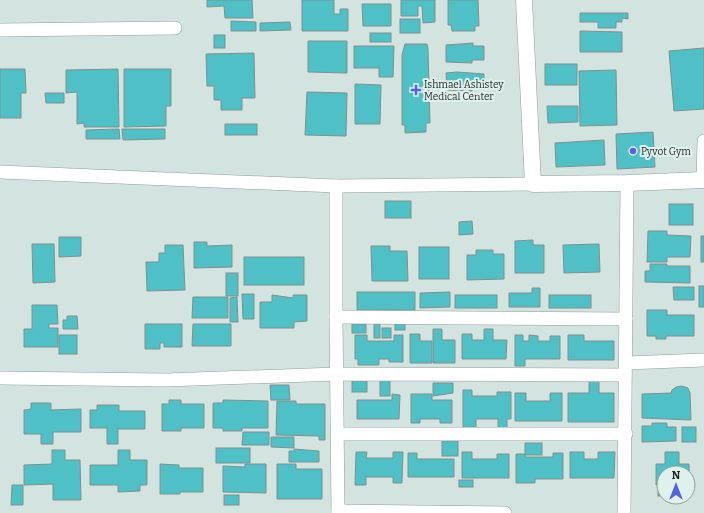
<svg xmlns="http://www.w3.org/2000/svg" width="704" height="513" font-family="Bitter,serif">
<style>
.building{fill:#4fc0c5;stroke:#809090}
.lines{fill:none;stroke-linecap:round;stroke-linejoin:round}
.minor-casing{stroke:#8f9e9a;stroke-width:14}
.tertiary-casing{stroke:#8f9e9a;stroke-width:17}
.minor{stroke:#fff;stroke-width:13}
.tertiary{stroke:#fff;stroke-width:16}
.poi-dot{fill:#5464da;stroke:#e0f0ec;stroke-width:1.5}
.labels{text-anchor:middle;stroke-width:4;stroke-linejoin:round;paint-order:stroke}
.poi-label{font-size:10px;fill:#1f2523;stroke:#e0f0ec;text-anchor:start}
</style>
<rect width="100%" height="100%" fill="#d3e3df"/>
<!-- building -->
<g class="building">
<path d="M207,0H252L253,18H225L224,6L207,7Z"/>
<path d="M302,0H334V14H340V9H348V31H302Z"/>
<path d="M401,0H435V22L423,23L422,6H418V16H401Z"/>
<path d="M448,0H478L479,26H475V31H452L451,25H448Z"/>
<path d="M362,4H391V26H363Z"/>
<path d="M580,13H628V19L622,18V22H616V28H598V22H580Z"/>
<rect x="400" y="19" width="20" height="14"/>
<path d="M231,21L256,22V31H231Z"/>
<path d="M290,22L291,30L260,31V23Z"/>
<path d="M580,31L622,32V52H580Z"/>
<rect x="370" y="33" width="21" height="9"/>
<rect x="214" y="35" width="11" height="13"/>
<path d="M308,41H347V73L308,72Z"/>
<path d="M473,43V46H484V60H472V63L446,62V45Z"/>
<path d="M405,44H427L428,49L430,123H426V132L405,133V125H402V55Z"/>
<path d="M354,46H394L393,77H379V68H354Z"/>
<path d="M704,48V109L674,111L669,51Z"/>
<path d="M254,53L255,98H242V110H221V100H214V86H207L206,54Z"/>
<rect x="545" y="64" width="32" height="21"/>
<path d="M0,69H25L26,93H21V118H0Z"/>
<path d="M118,69L119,127H84V123L77,124V92L66,93V70Z"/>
<path d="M124,69H171V106H166V126L124,127Z"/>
<path d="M616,70L617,125L580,126L579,71Z"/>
<path d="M457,72L484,74V88H472V91L447,90L446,73Z"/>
<path d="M355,84L381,85L380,124H355Z"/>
<path d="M307,92L347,93L346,136L305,135Z"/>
<path d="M45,93H64V103H46Z"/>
<path d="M547,106H578V122L548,123Z"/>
<rect x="225" y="124" width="32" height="11"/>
<path d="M119,129L120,139H86V130Z"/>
<path d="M122,129H165V139L123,140Z"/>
<path d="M653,132L655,167L617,169L616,134Z"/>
<path d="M604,140L605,165L556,167L555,143Z"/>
<rect x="385" y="201" width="26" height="17"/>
<rect x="669" y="204" width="24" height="21"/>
<path d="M472,221L473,234L459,235V222Z"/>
<path d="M648,231H667V235L691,236L690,257H667V262H647Z"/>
<rect x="701" y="236" width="3" height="26"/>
<path d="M59,237H81V256L59,257Z"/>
<path d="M533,240V245H544V273H515V241Z"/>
<path d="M194,242H207V246L232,245V267L194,268Z"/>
<path d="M32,244H54L55,282L33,283Z"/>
<path d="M599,244L600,272L564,273L563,245Z"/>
<path d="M165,245H183L185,290L147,291L146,262H159V253H165Z"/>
<path d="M371,246H390V251H407L408,281H372Z"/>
<rect x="419" y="247" width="30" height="32"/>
<path d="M476,250H493V254H504V279L467,280V255H476Z"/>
<rect x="244" y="257" width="60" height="28"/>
<path d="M650,264H667V266H690V283L645,282V271H650Z"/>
<rect x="226" y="273" width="12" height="23"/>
<rect x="699" y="286" width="5" height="21"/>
<path d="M673,287H694V300H674Z"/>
<path d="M532,288H540V307H509V293H532Z"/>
<rect x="357" y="292" width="58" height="18"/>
<path d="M450,292V307L420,308V293Z"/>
<path d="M242,294H254V319H243Z"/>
<path d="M272,295L293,298V295H307V321L294,322V328H260V302H272Z"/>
<rect x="455" y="295" width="42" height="13"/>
<rect x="549" y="295" width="42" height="13"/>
<path d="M193,297H228V318H192Z"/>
<path d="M237,297L238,322H230V298Z"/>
<path d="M32,305H57L58,324H49V328H58V347H24V329H32Z"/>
<path d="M647,310H667V315H694V336H666V339H656V336H647Z"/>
<path d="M67,316H77L78,329H63V320H67Z"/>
<rect x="395" y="322" width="10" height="8"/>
<path d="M145,324H182V347H164V343H160V349H145Z"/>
<path d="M193,324H231V346H192Z"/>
<rect x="352" y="324" width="14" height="9"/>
<rect x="374" y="324" width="6" height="14"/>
<rect x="382" y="328" width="9" height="10"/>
<path d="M433,329H442V340H455V363H433Z"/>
<path d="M484,329H493V340H507L506,359H462V334H472V340H484Z"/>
<path d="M410,334H420V341H432V363H410Z"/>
<rect x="59" y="335" width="18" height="19"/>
<path d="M355,335H367V341H394V335H403V362H389V359H379V365H358V359H355Z"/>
<path d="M515,335H523V341H529V335L538,336V341H550V336H560V359H525V366H515Z"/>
<path d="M568,335H584V341H614V360H568Z"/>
<rect x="380" y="380" width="10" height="16"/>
<rect x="352" y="381" width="15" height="11"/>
<path d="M589,381H599V393H614V422H568V393H589Z"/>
<path d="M433,383H453V393L433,396Z"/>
<path d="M270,385H289L290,400H271Z"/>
<path d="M682,386L688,388L690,393L691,420L642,418V394L671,393L672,390L676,387Z"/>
<path d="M463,390H472V396H497V392H511V419H507V428H498V419H476V427H463Z"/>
<path d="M515,393H526V401H550V393H562V421H515Z"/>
<path d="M392,394L400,395L399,419H357V400H392Z"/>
<path d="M411,394H432V400H452V423H440V419H420V423H411Z"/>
<path d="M169,400H181V404H204V428H181V431H162V404H169Z"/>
<path d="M223,400L268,401V428H242V431H223V428H213V403H223Z"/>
<path d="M277,401H296V404H325V440H319V436L276,435Z"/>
<path d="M31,403H51V410L81,409V432H53V444H41V434H24V410L31,409Z"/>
<path d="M97,405H119V411H145V429H118V444H107V428H90V410H97Z"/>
<path d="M652,423H667V427H676V441L642,442V426H652Z"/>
<rect x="682" y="427" width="14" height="15"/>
<path d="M243,432H269V445H242Z"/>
<path d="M271,437H294V448L271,447Z"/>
<rect x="442" y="441" width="16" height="15"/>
<rect x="525" y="443" width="17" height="12"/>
<rect x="216" y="448" width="34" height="15"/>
<path d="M294,449L319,451V462H289V451H294Z"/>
<path d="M52,450H65V460H80L81,500H53V484L24,485V465L52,464Z"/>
<path d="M118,450H130V460H147V485H140V491L118,492V485H90V465H118Z"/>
<path d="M356,452H367L366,458H393V452H403L402,483H393V477H366V485H355Z"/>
<path d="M462,452H472V459H497V454H509V478H462Z"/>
<path d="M570,452H584V459H598V452H615L614,478H570Z"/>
<path d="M665,452H679V464H689L690,488H688V473H664V485H656V464H665Z"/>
<path d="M408,453H417V459H454V477H408Z"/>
<path d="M553,453H563V479H535V483H516V454H525V457H553Z"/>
<path d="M160,464L179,465V468H203V492H180V494H160Z"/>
<path d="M245,464H266V493L223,492V466L245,467Z"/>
<path d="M277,464H296V469H322V499H277Z"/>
<rect x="459" y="480" width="14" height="7"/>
<path d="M12,485H23V505H11Z"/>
<rect x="658" y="487" width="6" height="9"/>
<rect x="224" y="495" width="15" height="10"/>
</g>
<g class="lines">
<!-- minor casing -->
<g class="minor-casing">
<g id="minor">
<path d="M0,30L175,28"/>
<path d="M0,172L336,186L533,184"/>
<path d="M703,180L704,141"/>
<path d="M336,186V317L338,513"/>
<path d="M336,317L626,319"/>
<path d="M626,363L704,360"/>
<path d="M0,378L166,380L336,374L625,375"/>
<path d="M338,434H626"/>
<path d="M338,511L505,513"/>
<path d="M624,513L627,183"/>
</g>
</g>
<!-- tertiary casing -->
<g class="tertiary-casing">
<path id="tertiary" d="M524,0L533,184L627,183L704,180"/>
</g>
<!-- minor -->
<use href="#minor" class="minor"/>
<!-- tertiary -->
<use href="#tertiary" class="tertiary"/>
</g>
<!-- markers -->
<g class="poi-dot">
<path d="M414 84h4v4h4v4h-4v4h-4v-4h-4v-4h4z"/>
<circle cx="633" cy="151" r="4"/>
</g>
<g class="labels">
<!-- poi labels -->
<g class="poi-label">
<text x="424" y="88">Ishmael Ashistey<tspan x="424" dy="12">Medical Center</tspan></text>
<text x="641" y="155">Pyvot Gym</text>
</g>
</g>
<!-- north arrow -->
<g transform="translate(676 485)"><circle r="19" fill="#e0f0ec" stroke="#939f9c"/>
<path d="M0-3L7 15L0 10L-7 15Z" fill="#5464da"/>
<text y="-6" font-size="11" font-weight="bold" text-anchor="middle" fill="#1f2523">N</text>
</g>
</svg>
